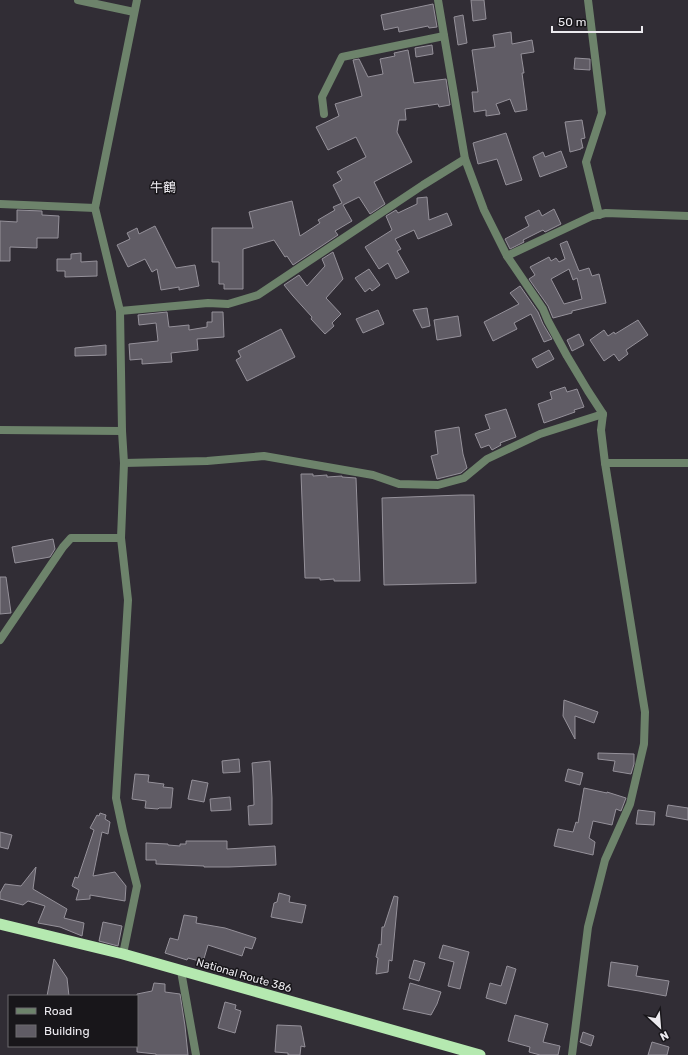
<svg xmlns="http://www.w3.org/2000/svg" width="688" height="1055" font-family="Rubik,'Noto Sans JP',sans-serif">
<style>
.building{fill:#605c65;stroke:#95919a;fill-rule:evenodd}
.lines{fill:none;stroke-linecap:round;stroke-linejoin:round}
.minor{stroke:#6d836b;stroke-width:8}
.trunk{stroke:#b5e9b0;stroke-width:11}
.labels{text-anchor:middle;stroke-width:3;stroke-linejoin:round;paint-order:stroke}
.street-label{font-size:11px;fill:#eceaef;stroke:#18161a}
.quarter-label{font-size:13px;fill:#eceaef;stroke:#18161a}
</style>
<rect width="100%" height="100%" fill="#312d35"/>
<!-- building -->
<g class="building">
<path d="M471,0H484L486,19L473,21Z"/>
<path d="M433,4L437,27L429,28L428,26L399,32L398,27L384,30L381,15Z"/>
<path d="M463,15L467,43L458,45L454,17Z"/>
<path d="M511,32L512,44L532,40L534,52L521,54L524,73H522L527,110L515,112L510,99L496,104L500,114L486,116V110L474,112L472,92H478L472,50L495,47L493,35Z"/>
<path d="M432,45L433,54L416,57L415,48Z"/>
<path d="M408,50L414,83L446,79L450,105L439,107L438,104L405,109L406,120H399L397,132L412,162L374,182L385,204L370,214L359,197L343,205L352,221L335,231L338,235L293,265L287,256L285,257L274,240L243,249V289H224V284H219V262H212V228H253L249,212L292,201L300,236L320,223L318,220L335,210L333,207L342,203L333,185L342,180L337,172L366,157L356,137L328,150L316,127L339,116L335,104L362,96L353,60L359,59L368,77L383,74L380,59L395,56L394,53Z"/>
<path d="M575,58L590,59V70L574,69Z"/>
<path d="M582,120L585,138L581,139L583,148H581V149L570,152L565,122Z"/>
<path d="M506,133L522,180L506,185L497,159L478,164L473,143Z"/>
<path d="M561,151L567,167L540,177L533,157L543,152L545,157Z"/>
<path d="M427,197L429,220L447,213L452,225L418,239L414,230L395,239L401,249L397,251L409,272L396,279L388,263L379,269L365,247L392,230L386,216L396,210L398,213L417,204V198Z"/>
<path d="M554,209L561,224L545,232L543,230L523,240L524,242L510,249L505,239L529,226L525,217L539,210L542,216Z"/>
<path d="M17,210L42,211V215L59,216L58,238H37V248L10,247V261H0V221L17,222Z"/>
<path d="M155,226L176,268L195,265L199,286L179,290V287L161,290L157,269L152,272L145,259L128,267L117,245L130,239L127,233L137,228L139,234Z"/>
<path d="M567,241L579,271L589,268L592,276L599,274L606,303L572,311V313L553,318L548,306L529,279L535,275L530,267L549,257L551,261L556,258L559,262L565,259L560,244ZM569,269L573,280L577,278L582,299L564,304L551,279Z"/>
<path d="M333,252L343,279L326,298L341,314L332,323L334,326L325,334L311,319L312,317L293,296L284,285L299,275L307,286L325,266L322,259Z"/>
<path d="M81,253V262L97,261V276L65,277V271H57V259H71V254Z"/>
<path d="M369,269L380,285L372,291L370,288L365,292L355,278Z"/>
<path d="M520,286L538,312L543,324L552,339L544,342L531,314L514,323L517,329L493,341L484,322L519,304L510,293Z"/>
<path d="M427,308L430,326L422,328L413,310Z"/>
<path d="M378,310L384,324L363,333L356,319Z"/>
<path d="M167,312L169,327L189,325V330L207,327V322H212V312H223L224,337L197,339L198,350L171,353L172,362L142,364V359L130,360L129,344L158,341L156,323L139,325L138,315Z"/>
<path d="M458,316L461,336L437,340L434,320Z"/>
<path d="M638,320L648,335L626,350L628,354L619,361L614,354L604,361L590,340L604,330L608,336L614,332L615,334Z"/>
<path d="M281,329L295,357L247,381L236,360L241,357L238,351Z"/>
<path d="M579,334L584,345L572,351L567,340Z"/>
<path d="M106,345V355L75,356V348Z"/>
<path d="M549,350L554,359L537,368L532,359Z"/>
<path d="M565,387L567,392L577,389L584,407L574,410L575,412L544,423L538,404L552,399L550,392Z"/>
<path d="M506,409L516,437L500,443L501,445L492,450L489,445L481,448L475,434L490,429L485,415Z"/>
<path d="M459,427L463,454L467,468L461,473L437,479L431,456L438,454L435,431Z"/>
<path d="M301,474H313V476L327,475V477L342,476V477L356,478L360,581H334V579L320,580V578H305Z"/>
<path d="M461,495H474L476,583L384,585L382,498Z"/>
<path d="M53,539L55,549L50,557L15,563L12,547Z"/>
<path d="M0,577H6L11,613L0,614Z"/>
<path d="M564,700L598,712L594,723L575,716V739L563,716Z"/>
<path d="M598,753L634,754V764L631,774L613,771L615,761L598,759Z"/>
<path d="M239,759L240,772L223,773L222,761Z"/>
<path d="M270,761L272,798V824L249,825L248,806L254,805L253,777L252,763Z"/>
<path d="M568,769L583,773L580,785L565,781Z"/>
<path d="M135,774L149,775L148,782L164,784L163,787L173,788L171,808H159L158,809L145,808L146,801L132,799Z"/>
<path d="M192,780L208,783L204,802L188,799Z"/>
<path d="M584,788L607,793V792L626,798L621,811L616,809L612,825L593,821L589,838L595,842L593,855L554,846L558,829L573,832L576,822L578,823Z"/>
<path d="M230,797L231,810L211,811L210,799Z"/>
<path d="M668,805L688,808V820L666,816Z"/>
<path d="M638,810L655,812L654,825L636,824Z"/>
<path d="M100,813L106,815L105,819L110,822L108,834L102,832L93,876L115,872L126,886L125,901L90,895V899L76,900L79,890L72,886L75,877L78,878L94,830L90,828L97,815L99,816Z"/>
<path d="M0,832L12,835L8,849L0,847Z"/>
<path d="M186,841H227V849L275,846L276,865L229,867H204V866L156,864V860H146V843L168,844V845L180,846V844H186Z"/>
<path d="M36,867L33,889L67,909L64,918L84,923L82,936L60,927L38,923L45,906L28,901L23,905L0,899V893L5,884L21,886Z"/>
<path d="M279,893L290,896L289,902L306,905L302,923L271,917L274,903L277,902Z"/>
<path d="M394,896L398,897L392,961L389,960L388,972L376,974L378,958L376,957L379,944L381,945L382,927H384Z"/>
<path d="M184,915L197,917L196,923L225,928L256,938L252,949L245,947L242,956L208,945L203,962L188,958L187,960L165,953L170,938L178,940Z"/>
<path d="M103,922L122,926L118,946L99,941Z"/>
<path d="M443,945L469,952L460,989L448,986L454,962L439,958Z"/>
<path d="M54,959L67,978L69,996H47Z"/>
<path d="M414,960L425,963L419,981L409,978Z"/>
<path d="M611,962L638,966L636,976L669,981L666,996L639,991L608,986Z"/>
<path d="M507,966L516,969L506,1004L486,998L490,983L501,986Z"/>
<path d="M154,983L165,984V992L180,994L185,1026L188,1055H156V1054L137,1052V994L152,991Z"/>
<path d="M410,983L441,992L437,1004L431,1015L403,1009Z"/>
<path d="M225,1002L236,1005L235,1009L241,1011L235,1033L218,1028Z"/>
<path d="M515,1015L548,1024L543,1042L560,1046L558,1055H540L529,1052L530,1047L508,1041Z"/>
<path d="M277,1025L301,1026L305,1047L301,1046L300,1055H288V1053L275,1052Z"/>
<path d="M583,1032L594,1036L591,1046L580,1042Z"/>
<path d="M652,1042L669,1047L667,1055H648Z"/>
</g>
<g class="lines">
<!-- minor -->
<g class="minor">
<path d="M78,0L134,12"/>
<path d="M438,0L465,159L484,210L507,256L543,309L548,321L567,356L588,391L603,414L601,430L605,463L645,712L644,744L630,804L605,860L588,927L572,1055"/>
<path d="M588,0L602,113L586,162L599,215"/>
<path d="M324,114L322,97L342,57L444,36"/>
<path d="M0,204L95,208"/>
<path d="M507,256L592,216L606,213L688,216"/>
<path d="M120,311L208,303L228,304L258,295L423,185L465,159"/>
<path d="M0,430L122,431"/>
<path d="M124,463L207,461L264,456L373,475L399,484L438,485L464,478L487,459L540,434L603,414"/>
<path d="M605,463H688"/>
<path d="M0,640L63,547L71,538H121"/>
<path d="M123,954L137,886L123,831L116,798L128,600L121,538L124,463L122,431L120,311L95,208L137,0"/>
<path d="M181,971L196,1055"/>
</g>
<!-- trunk -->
<path class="trunk" d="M0,924L123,954L480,1055"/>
</g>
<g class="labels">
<!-- street labels -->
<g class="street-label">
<text transform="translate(244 975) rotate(16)" y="4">National Route 386</text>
</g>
<!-- quarter labels -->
<g class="quarter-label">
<text x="163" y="192">牛鶴</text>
</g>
</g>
<!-- legend -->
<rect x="8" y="995" width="130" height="52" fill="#18161a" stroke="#6d6b6f"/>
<rect x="16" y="1008" width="20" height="6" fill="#6d836b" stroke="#6d6b6f"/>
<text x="44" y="1015" font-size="12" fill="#eceaef">Road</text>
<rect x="16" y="1025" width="20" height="12" fill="#605c65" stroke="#6d6b6f"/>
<text x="44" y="1035" font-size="12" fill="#eceaef">Building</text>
<!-- north arrow -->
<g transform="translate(660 1027) rotate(154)" stroke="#18161a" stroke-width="3" paint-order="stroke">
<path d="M0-3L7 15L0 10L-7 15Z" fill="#eceaef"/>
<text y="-6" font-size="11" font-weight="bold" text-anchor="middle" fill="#eceaef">N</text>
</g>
<!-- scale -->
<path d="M552 26v6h90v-6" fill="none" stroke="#eceaef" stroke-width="2"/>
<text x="558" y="26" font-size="12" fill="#eceaef" stroke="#18161a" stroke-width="3" paint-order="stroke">50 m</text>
</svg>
